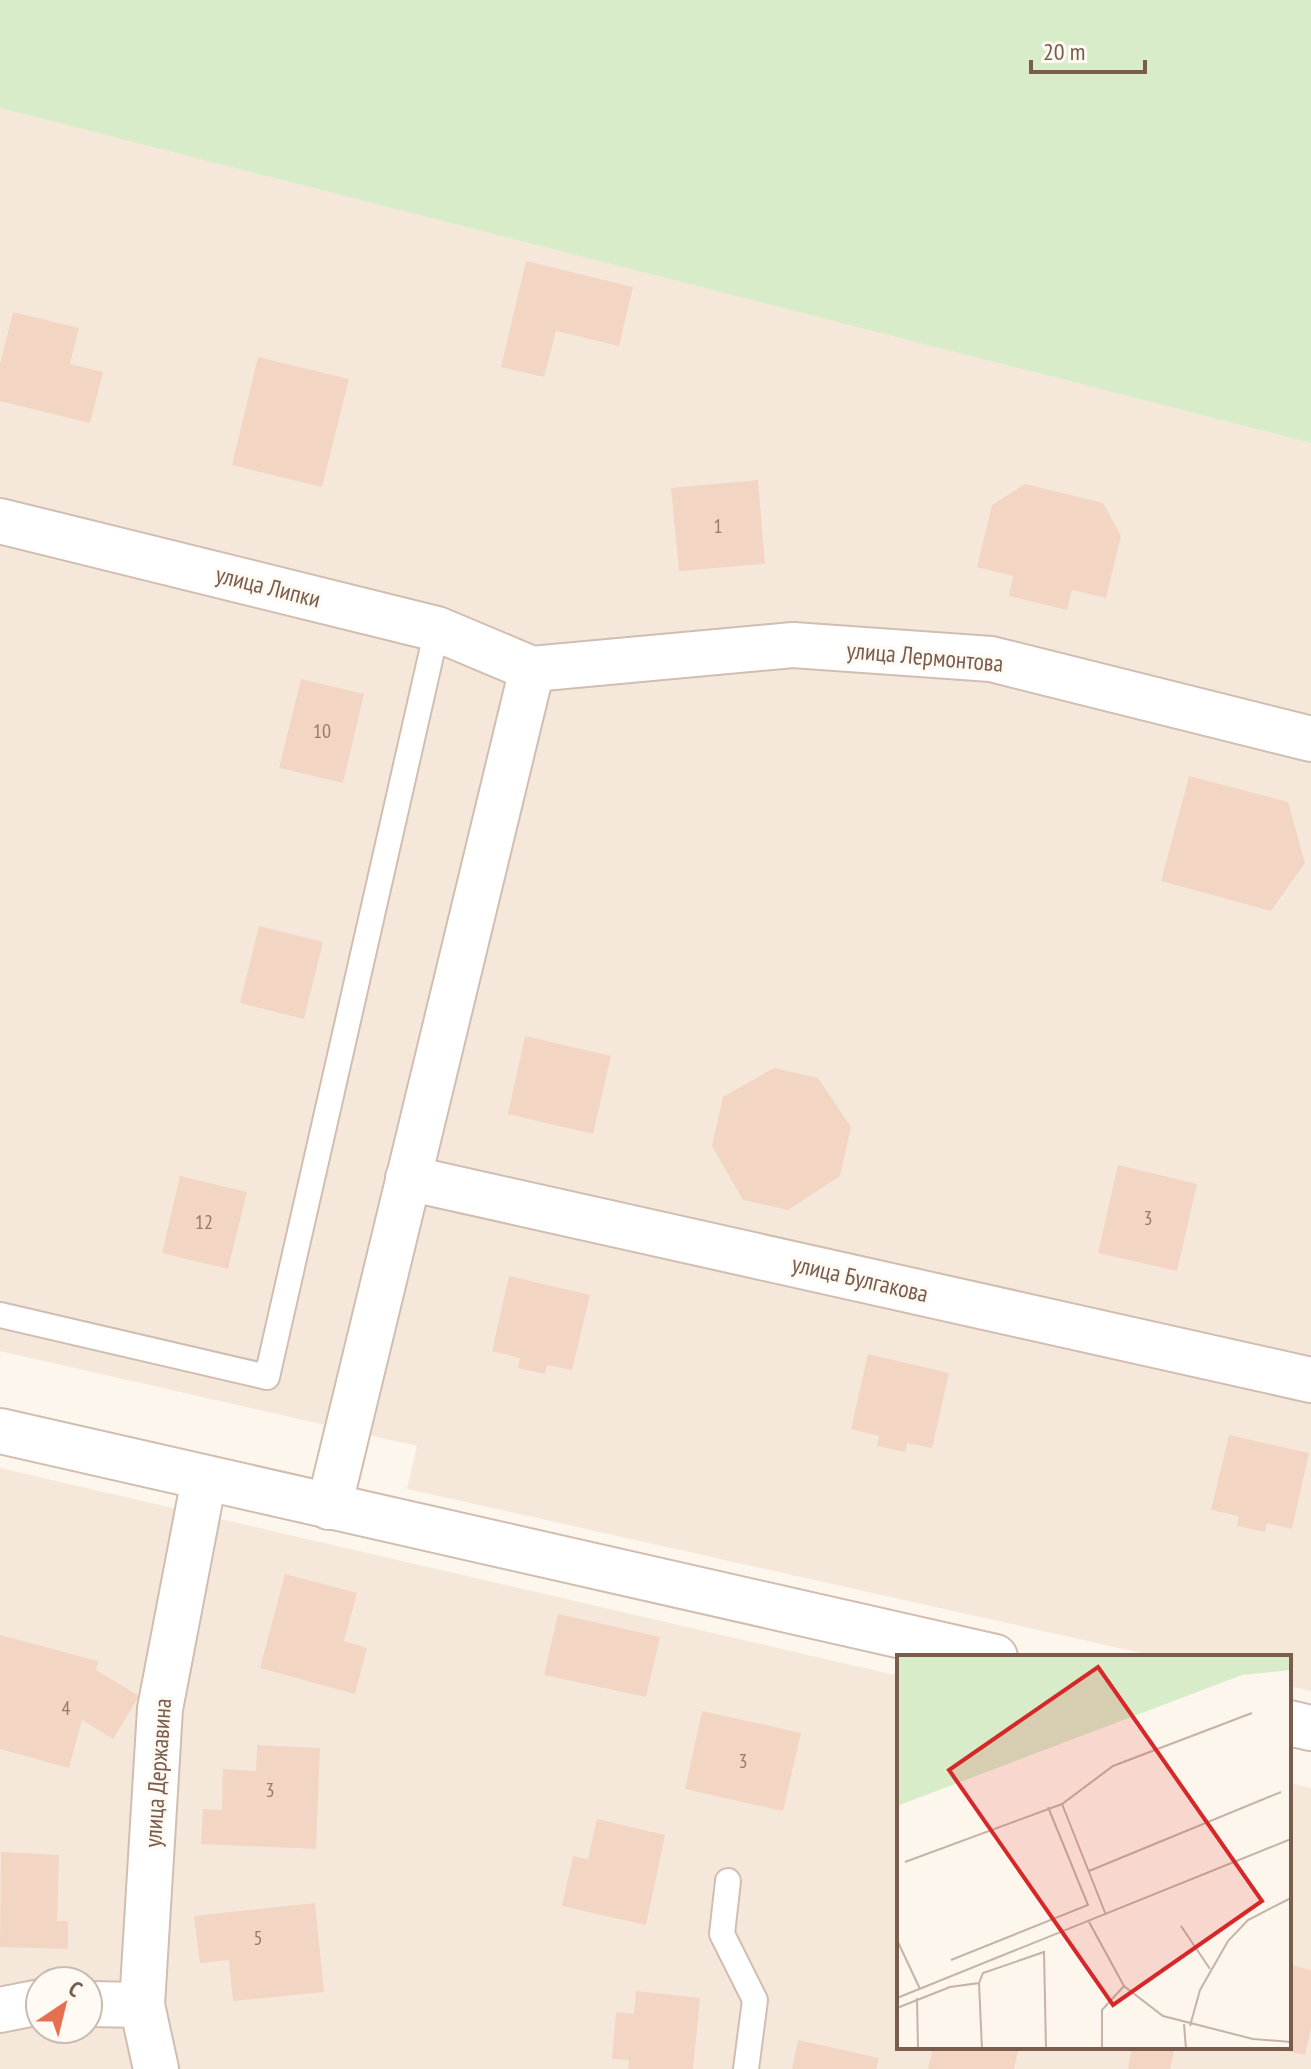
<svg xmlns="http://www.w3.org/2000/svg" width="1311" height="2069" font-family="'PT Sans Narrow',sans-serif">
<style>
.residential{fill:#f5e8da;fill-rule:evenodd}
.green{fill:#d8ecc9}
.building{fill:#f3d5c3}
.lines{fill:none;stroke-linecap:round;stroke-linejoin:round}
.service-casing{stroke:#d1beb0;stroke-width:28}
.minor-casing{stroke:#d1beb0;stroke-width:48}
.service{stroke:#fff;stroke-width:24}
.minor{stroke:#fff;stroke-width:44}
.labels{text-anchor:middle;stroke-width:6;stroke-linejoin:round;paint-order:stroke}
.number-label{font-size:20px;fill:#987a6a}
.street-label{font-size:24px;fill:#7a5c4d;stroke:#fffaf3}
.inset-road{fill:none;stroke:#c5b3a7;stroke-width:2}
.view{fill:#d62828;fill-opacity:0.15;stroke:#d62828;stroke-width:4}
.inset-edge{fill:none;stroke:#7a5c4d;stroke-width:4}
</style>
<rect width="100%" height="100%" fill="#fdf6ec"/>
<!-- residential -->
<g class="residential">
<path d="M0,108L1311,443V1691L1289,1686V1657H1159L407,1489L417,1446L0,1351Z"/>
<path d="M0,1468L899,1676V2047H1289V1783L1311,1788V2069H0ZM40,1981H88V2029H40Z"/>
</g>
<!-- green -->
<path class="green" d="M0,0H1311V443L0,108Z"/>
<!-- building -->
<g class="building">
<path d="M526,261L633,287L619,346L556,331L544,377L501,367Z"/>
<path d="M13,312L79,328L70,364L103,372L90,423L0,401V364Z"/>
<path d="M258,357L349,379L322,487L232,465Z"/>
<path d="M758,480L765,564L679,571L671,488Z"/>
<path d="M1025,484L1103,503L1121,536L1106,598L1072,590L1067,610L1009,596L1013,576L977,567L992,505Z"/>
<path d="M301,679L364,694L343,783L279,768Z"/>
<path d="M1189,776L1288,802L1305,863L1271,911L1161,881Z"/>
<path d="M259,926L323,942L304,1019L240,1003Z"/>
<path d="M525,1036L611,1056L593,1134L508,1114Z"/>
<path d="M774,1068L818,1078L851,1127L840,1176L788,1210L743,1200L712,1146L723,1097Z"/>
<path d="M1118,1165L1197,1184L1177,1271L1098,1253Z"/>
<path d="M180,1176L247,1192L228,1269L162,1253Z"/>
<path d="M509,1276L590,1295L572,1370L547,1365L545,1374L518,1368L520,1358L492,1351Z"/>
<path d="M868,1354L949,1373L932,1448L907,1443L905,1452L877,1446L879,1436L851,1429Z"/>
<path d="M1229,1435L1309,1453L1292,1529L1267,1523L1265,1532L1237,1526L1239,1516L1211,1510Z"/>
<path d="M285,1574L357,1593L344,1641L367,1648L355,1694L260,1668Z"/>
<path d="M558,1614L660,1637L646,1697L544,1675Z"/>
<path d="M0,1635L98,1661L96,1670L139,1696L113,1739L82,1720L69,1768L0,1749Z"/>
<path d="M702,1711L801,1733L783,1811L685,1789Z"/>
<path d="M257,1745L320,1748L316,1849L201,1844L203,1809L222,1810L223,1769L256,1771Z"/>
<path d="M597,1819L665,1835L646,1925L562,1906L573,1856L588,1859Z"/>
<path d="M1,1852L59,1855L57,1921H68V1949L0,1947Z"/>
<path d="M315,1903L324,1992L233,2001L229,1960L200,1963L194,1916Z"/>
<path d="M1289,1965L1311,1970V2028L1305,2055L1272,2048L1289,2047Z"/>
<path d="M636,1991L700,1998L693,2069H628L629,2060L612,2059L616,2012L634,2014Z"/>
<path d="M798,2040L879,2058L876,2069H792Z"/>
<path d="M933,2047H1019L1014,2069H928Z"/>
<path d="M1132,2047H1175L1170,2069H1128Z"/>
</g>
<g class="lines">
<!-- service casing -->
<g class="service-casing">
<g id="service">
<path d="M0,1315L267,1377L437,629"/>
<path d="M728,1881L722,1934L755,2000L746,2069"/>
</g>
</g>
<!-- minor casing -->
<g class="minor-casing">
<g id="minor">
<path d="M0,521L437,629L532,669L793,645L991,659L1311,739"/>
<path d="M408,1178L1311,1380"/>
<path d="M0,1431L995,1657"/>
<path d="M329,1507L532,669"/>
<path d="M1289,1723L1311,1728"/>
<path d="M88,2004L142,2005"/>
<path d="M0,2010L40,2002"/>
<path d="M156,2069L142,2005L160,1709L204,1479"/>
</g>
</g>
<!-- service -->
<use href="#service" class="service"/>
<!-- minor -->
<use href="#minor" class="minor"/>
</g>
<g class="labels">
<!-- number labels -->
<g class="number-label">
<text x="718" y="533">1</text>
<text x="322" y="738">10</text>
<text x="1148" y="1225">3</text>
<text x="204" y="1229">12</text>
<text x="66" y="1715">4</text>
<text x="743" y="1768">3</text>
<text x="270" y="1797">3</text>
<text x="258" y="1945">5</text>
</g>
<!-- street labels -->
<g class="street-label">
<text transform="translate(268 587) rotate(14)" y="8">улица Липки</text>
<text transform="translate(925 657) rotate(5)" y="8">улица Лермонтова</text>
<text transform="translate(860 1279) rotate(13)" y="8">улица Булгакова</text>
<text transform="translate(158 1773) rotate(-86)" y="8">улица Державина</text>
</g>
</g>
<!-- overview -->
<g transform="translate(897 1655)">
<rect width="394" height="394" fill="#fdf6ec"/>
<path d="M0,0H394V15L345,20L0,151Z" fill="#d8ecc9"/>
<path class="inset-road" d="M165,149L209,260M8,207L165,149L216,111L355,58M192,216L384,137M192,267L227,331L266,361L356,384L394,387M284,271L313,314M0,285L23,334M54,305L191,250L151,152M82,328L85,394M0,343L394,184M20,343L21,394M0,353L53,332L82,328L86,318L147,297L149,394M287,369L289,394M293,371L303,335L331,286L351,265L394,243M205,394V355L227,331"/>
<path class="view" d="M201,12L365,246L216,350L52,115Z"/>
<rect width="394" height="394" class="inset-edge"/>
</g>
<!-- north arrow -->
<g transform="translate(64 2005) rotate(35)"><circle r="38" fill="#fffaf3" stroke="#cabbb1" stroke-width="2"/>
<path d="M0-6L14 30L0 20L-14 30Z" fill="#e76f51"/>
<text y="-12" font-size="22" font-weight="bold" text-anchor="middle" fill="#7a5c4d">С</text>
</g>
<!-- scale -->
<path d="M1031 60v12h114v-12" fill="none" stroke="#7a5c4d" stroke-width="4"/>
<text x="1043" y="60" font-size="24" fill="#7a5c4d" stroke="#fffaf3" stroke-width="6" paint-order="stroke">20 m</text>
</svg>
